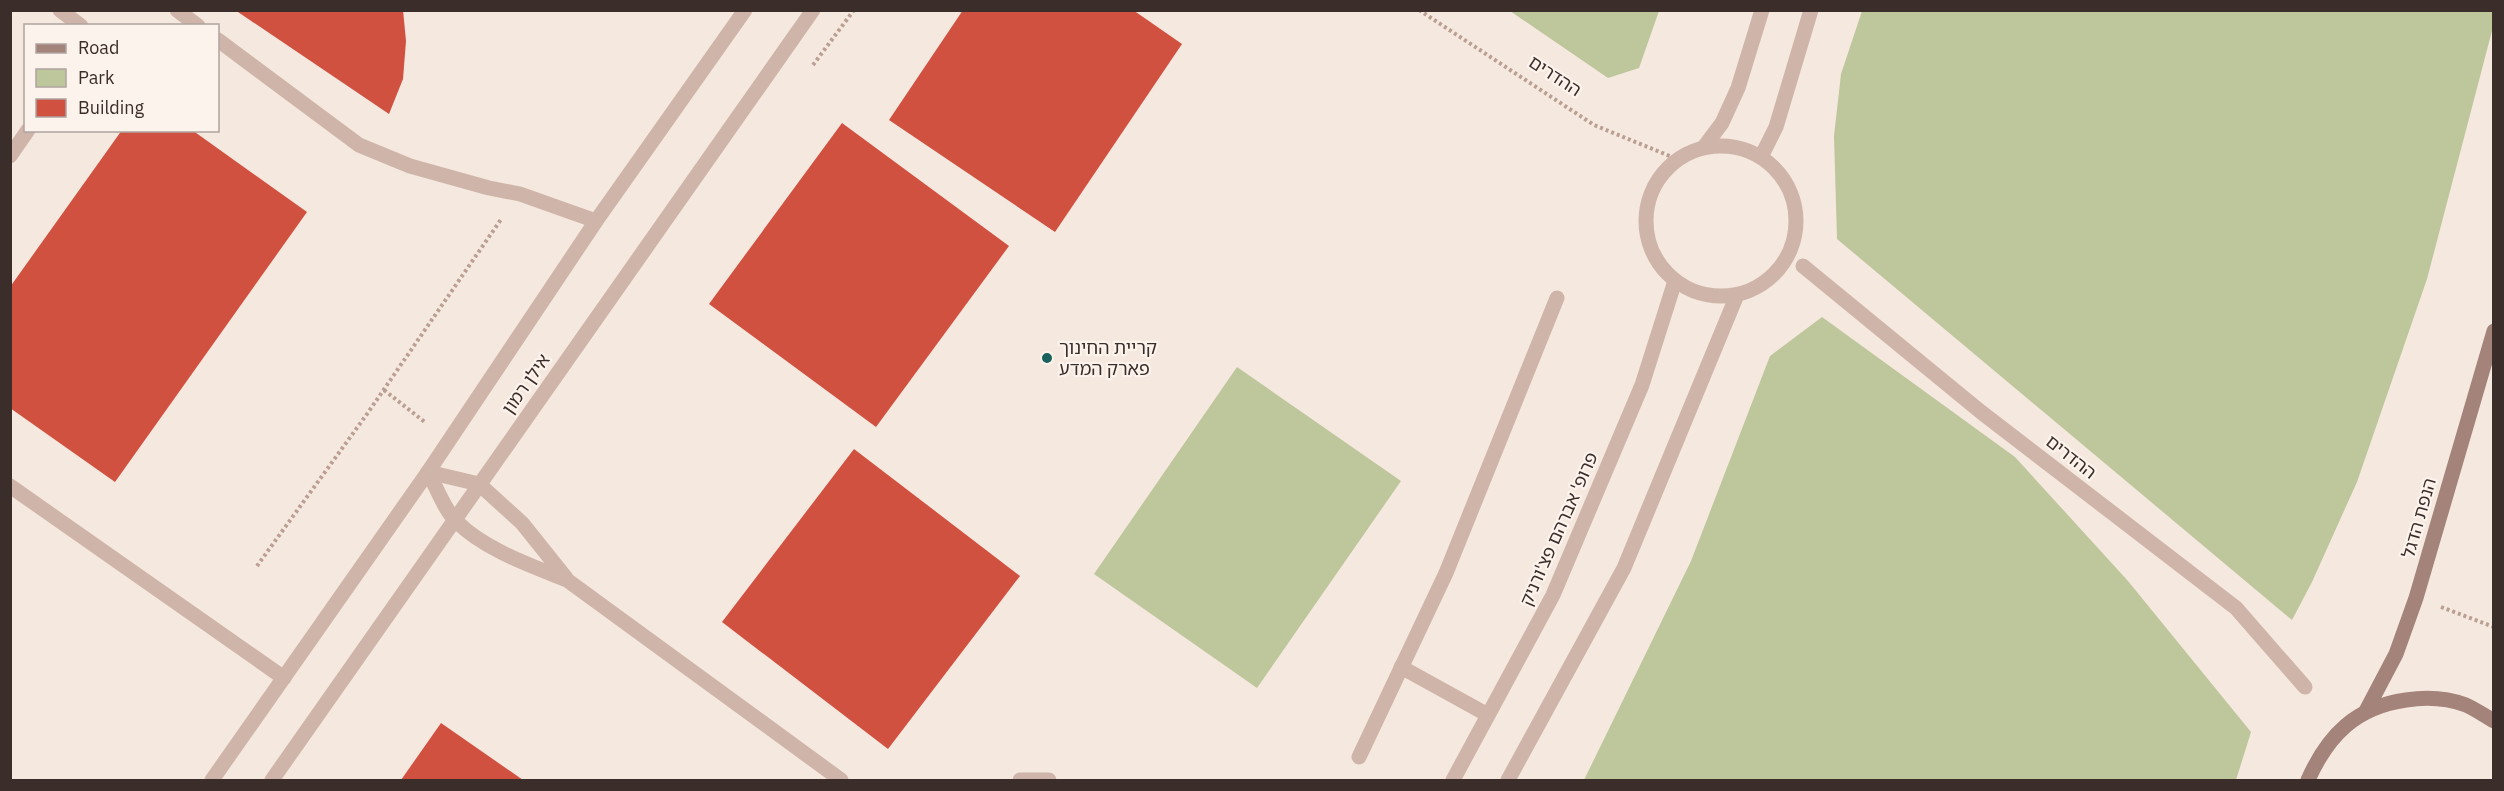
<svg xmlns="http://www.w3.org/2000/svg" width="2504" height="791" font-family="'IBM Plex Sans','Noto Sans Hebrew',sans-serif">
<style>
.green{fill:#bec69c}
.building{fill:#d15141}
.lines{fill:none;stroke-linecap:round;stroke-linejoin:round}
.path{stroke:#bb9f93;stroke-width:4;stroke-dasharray:3 3;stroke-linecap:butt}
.service{stroke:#cfb5a9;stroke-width:15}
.pedestrian{stroke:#cfb5a9;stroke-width:15}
.minor{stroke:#cfb5a9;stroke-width:15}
.tertiary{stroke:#cfb5a9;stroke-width:15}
.secondary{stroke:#a3837a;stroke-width:15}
.poi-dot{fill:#1a625d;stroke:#fcf3ec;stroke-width:2}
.labels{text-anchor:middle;stroke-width:4.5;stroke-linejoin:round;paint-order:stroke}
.street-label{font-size:18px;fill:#3b2d29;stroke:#fcf3ec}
.poi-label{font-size:18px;fill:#3b2d29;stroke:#fcf3ec;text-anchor:start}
</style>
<rect width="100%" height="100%" fill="#f5e8df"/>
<!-- green -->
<g class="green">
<path d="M1510,11H1659L1639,68L1608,78Z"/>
<path d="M1862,11H2493V27L2427,279L2357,482L2312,582L2292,620L1837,239L1834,136L1841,74Z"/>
<path d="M1822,317L2015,457L2128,581L2251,732L2236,780H1584L1691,561L1770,356Z"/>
<path d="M1237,367L1401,481L1257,688L1094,574Z"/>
</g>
<!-- building -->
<g class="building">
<path d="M235,10H403L406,41L403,79L389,114Z"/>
<path d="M963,10H1133L1182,44L1055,232L889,120Z"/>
<path d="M842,123L1009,246L876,427L709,304Z"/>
<path d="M122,130H192L307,212L115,482L10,408V287Z"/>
<path d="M854,449L1020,576L888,749L722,622Z"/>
<path d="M441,723L523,780H401Z"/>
</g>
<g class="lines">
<!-- path -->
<g class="path">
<path d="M1419,10L1594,125L1677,159"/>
<path d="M813,65L854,10"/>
<path d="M384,390L426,423"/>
<path d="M257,566L367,414L502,218"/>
<path d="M2441,607L2494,627"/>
</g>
<!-- service -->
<g class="service">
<path d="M60,10L81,26"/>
<path d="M177,10L198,26"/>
<path d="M218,40L359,145L410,166L489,188L520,194L596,221"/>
<path d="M10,156L28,130"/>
<path d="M10,486L284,678"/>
<path d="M1401,667L1488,715"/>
<path d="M1359,757L1446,573L1557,298"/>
<path d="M1020,780H1049"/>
</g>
<!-- pedestrian -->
<path class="pedestrian" d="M1803,266L1981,412L2236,608L2305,687"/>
<!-- minor -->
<g class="minor">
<circle cx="1721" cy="221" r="75"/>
<path d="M1704,147L1722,123L1738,88L1762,10"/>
<path d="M1761,157L1776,127L1811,10"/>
<path d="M428,472C436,486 445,511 456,521C485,550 530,565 567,580L841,780"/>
<path d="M428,472L479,484L522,523L566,578"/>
<path d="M1453,780L1553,595L1642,385L1675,281"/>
<path d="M1508,780L1624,568L1737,295"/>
</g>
<!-- tertiary -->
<g class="tertiary">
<path d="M212,780L428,472L596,221L745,10"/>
<path d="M272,780L813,10"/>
</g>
<!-- secondary -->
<g class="secondary">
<path d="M2366,711L2396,654L2416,598L2494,331"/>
<path d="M2308,780C2328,735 2356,707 2406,700C2425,697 2447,698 2466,705C2475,709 2485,716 2494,721"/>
</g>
</g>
<!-- markers -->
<circle class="poi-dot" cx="1047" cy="358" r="6"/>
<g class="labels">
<!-- street labels -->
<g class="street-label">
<text transform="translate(1555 76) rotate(33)" y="6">ההדרים</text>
<text transform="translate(526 384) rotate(-55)" y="6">אילן רמון</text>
<text transform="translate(2071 457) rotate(38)" y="6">ההדרים</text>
<text transform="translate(2419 518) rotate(-74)" y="6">הנפת הדגל</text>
<text transform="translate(1559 529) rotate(-66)" y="6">פרופ' אברהם פצ'ורניק</text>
</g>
<!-- poi labels -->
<g class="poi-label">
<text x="1059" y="354">קריית החינוך<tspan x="1059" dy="21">פארק המדע</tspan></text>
</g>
</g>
<!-- border -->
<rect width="2504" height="791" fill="none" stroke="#3b2d29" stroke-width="24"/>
<!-- legend -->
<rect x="24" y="24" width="195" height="108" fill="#fcf3ec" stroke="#afa49e" stroke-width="1.5"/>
<rect x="36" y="44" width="30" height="9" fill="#a3837a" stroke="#afa49e" stroke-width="1.5"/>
<text x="78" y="54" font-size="18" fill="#3b2d29">Road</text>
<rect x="36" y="69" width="30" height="18" fill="#bec69c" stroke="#afa49e" stroke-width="1.5"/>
<text x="78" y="84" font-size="18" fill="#3b2d29">Park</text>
<rect x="36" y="99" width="30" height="18" fill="#d15141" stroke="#afa49e" stroke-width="1.5"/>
<text x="78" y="114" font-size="18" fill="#3b2d29">Building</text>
</svg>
